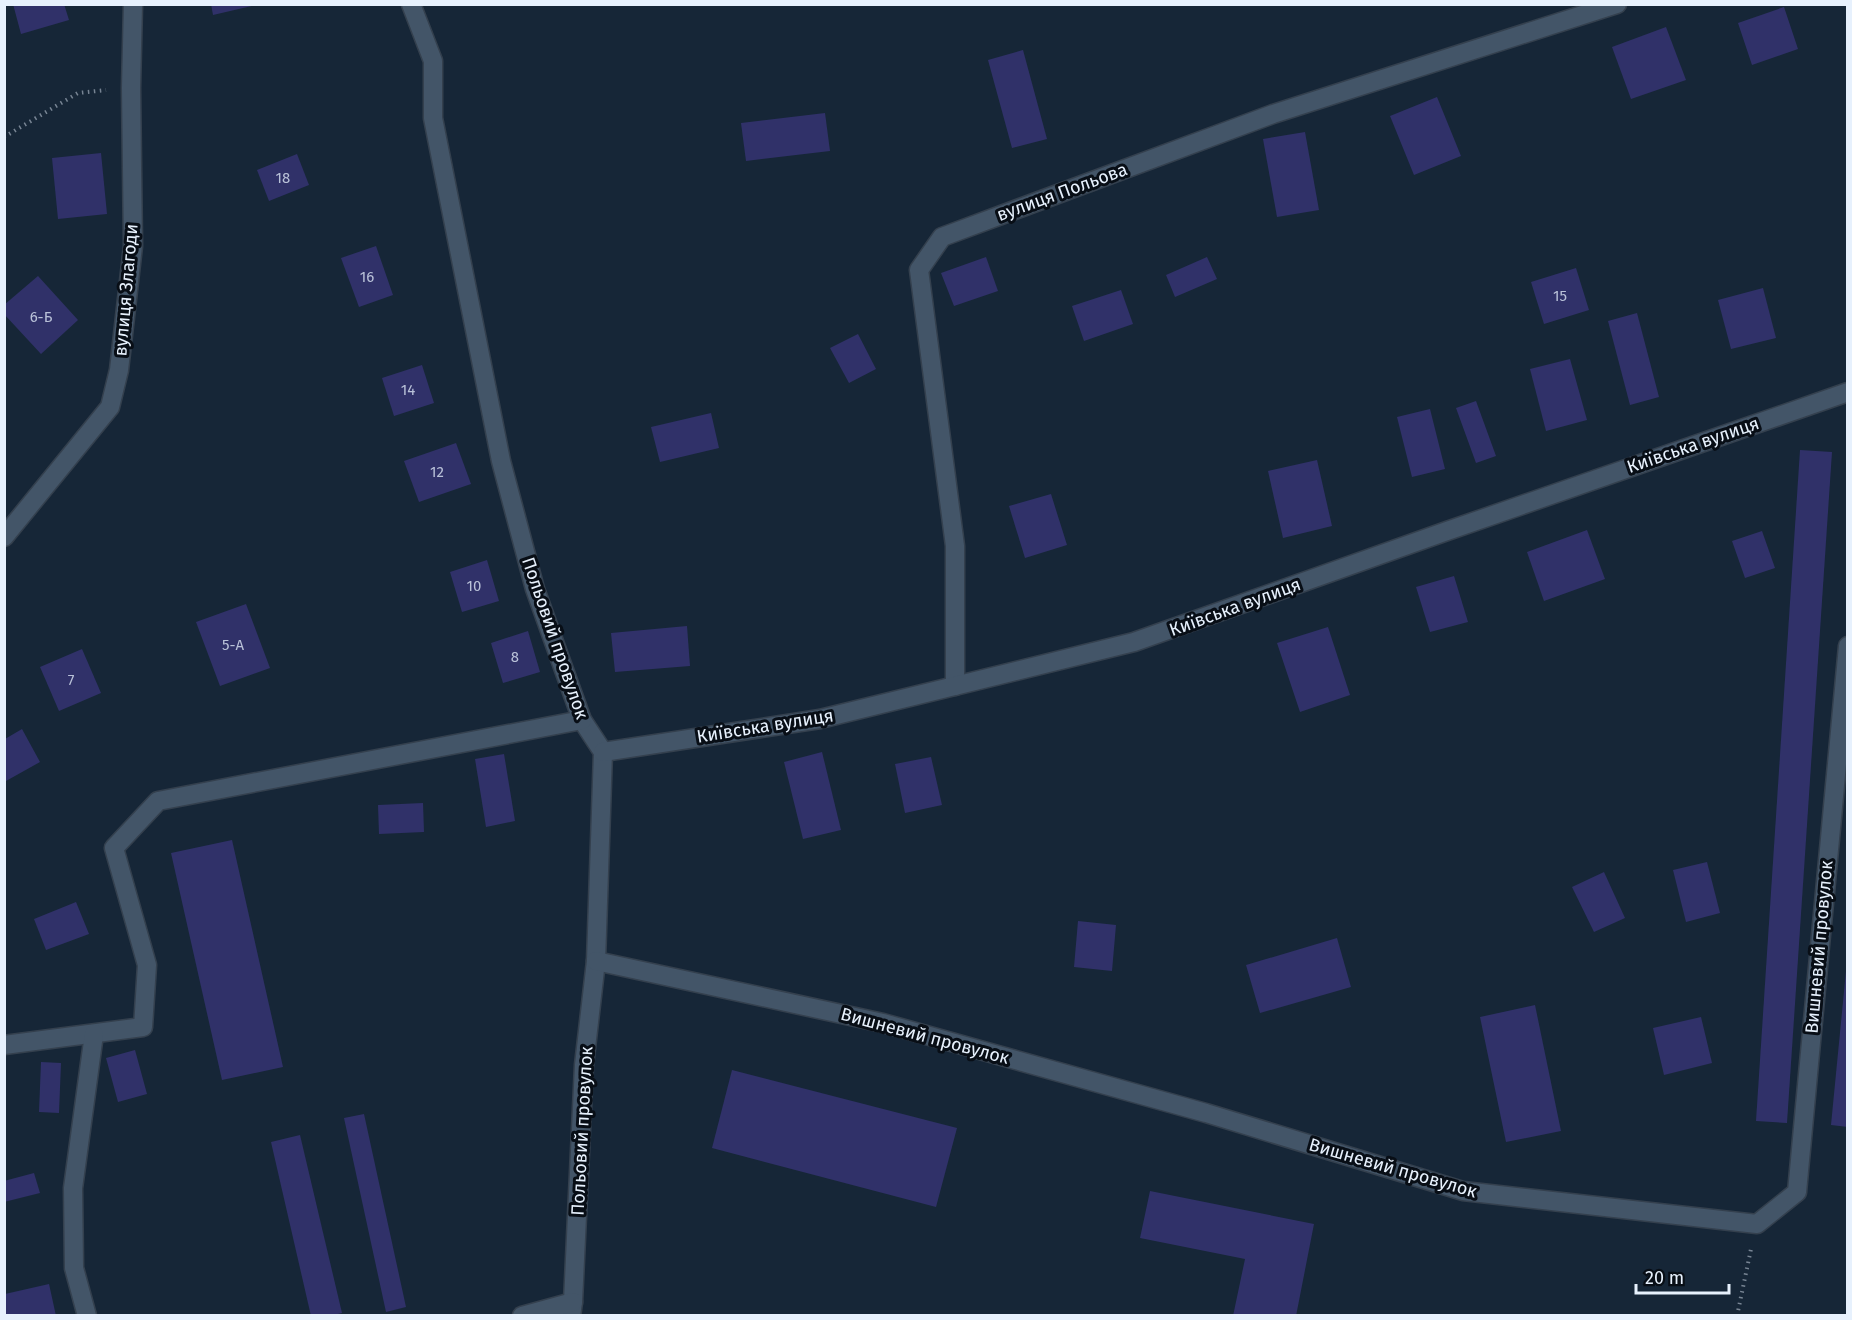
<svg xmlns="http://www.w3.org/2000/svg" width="1852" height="1320" font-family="'Fira Sans',sans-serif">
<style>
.building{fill:#303169}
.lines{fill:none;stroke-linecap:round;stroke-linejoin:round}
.minor-casing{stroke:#34404e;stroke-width:21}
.path{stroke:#778493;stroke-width:4;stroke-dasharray:1.5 4.5;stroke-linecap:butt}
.minor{stroke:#435568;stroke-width:18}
.labels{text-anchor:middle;stroke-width:6;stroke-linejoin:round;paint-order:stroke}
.number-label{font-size:15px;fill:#b9c1d8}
.street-label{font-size:18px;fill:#e7f1fd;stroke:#080e16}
</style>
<rect width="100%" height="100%" fill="#162637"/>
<!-- building -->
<g class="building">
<path d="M13,4H64L69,20L21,34Z"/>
<path d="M211,4H256V5L213,15Z"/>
<path d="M1784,7L1798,49L1752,65L1738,23Z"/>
<path d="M1666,27L1686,80L1631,99L1612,47Z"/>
<path d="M1023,50L1047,139L1012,148L988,60Z"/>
<path d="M1437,97L1461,156L1414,175L1390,116Z"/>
<path d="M825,113L830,151L746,161L741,123Z"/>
<path d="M1305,132L1319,210L1277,217L1263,139Z"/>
<path d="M101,153L107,214L58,219L52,158Z"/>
<path d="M297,154L309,185L269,201L257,170Z"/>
<path d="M376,246L393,295L359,307L341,258Z"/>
<path d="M986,257L998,291L954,306L941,273Z"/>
<path d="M1207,257L1217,279L1175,297L1166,275Z"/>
<path d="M1576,268L1589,310L1544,324L1531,282Z"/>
<path d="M38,276L78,320L41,354L4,314V305Z"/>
<path d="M1763,288L1776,338L1731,349L1718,300Z"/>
<path d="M1121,290L1133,324L1084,341L1072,306Z"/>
<path d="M1637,313L1659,397L1630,405L1608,321Z"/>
<path d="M858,334L876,369L849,383L830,348Z"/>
<path d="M1570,359L1587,420L1546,431L1530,369Z"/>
<path d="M422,365L434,403L394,416L382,378Z"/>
<path d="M1476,401L1496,456L1476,463L1456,408Z"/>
<path d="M1430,409L1445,469L1412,477L1397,417Z"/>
<path d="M711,413L719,448L660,462L651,427Z"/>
<path d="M456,443L471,484L419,502L404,461Z"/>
<path d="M1800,450L1832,452L1787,1123L1756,1121Z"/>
<path d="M1317,460L1332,526L1283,538L1268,471Z"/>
<path d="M1051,494L1067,545L1025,558L1009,506Z"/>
<path d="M1587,530L1605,579L1544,601L1527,552Z"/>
<path d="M1762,531L1775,568L1745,578L1732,541Z"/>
<path d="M487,560L499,601L462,612L450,572Z"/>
<path d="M1454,576L1468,622L1430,632L1416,587Z"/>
<path d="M246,604L270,668L220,686L196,622Z"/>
<path d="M687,626L690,666L615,672L611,633Z"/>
<path d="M1328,627L1350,695L1300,712L1277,643Z"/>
<path d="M528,631L540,672L503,683L491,643Z"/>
<path d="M82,649L101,693L59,711L40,667Z"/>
<path d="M22,729L40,762L6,781L5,778V739Z"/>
<path d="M822,752L841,830L803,839L784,762Z"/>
<path d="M504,754L515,821L486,827L475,759Z"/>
<path d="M931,757L942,805L905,813L895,764Z"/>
<path d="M423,803L424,832L379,834L378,805Z"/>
<path d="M232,840L283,1067L222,1080L171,853Z"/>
<path d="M1707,862L1720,913L1686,922L1673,870Z"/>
<path d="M1604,872L1625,918L1594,932L1572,887Z"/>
<path d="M76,902L89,934L46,950L34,919Z"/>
<path d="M1078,921L1116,925L1112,971L1074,967Z"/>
<path d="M1337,938L1351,987L1260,1013L1246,965Z"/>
<path d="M1846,971H1848V1127L1831,1125Z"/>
<path d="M1535,1005L1561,1131L1506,1142L1480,1017Z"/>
<path d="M1701,1017L1712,1063L1664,1075L1653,1028Z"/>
<path d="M135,1050L147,1094L118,1102L106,1058Z"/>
<path d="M41,1062L61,1063L59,1113L39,1112Z"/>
<path d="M732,1070L957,1128L936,1207L712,1148Z"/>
<path d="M364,1114L406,1307L386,1312L344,1118Z"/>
<path d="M300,1135L342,1313L329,1316H311L271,1142Z"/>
<path d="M34,1173L40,1193L4,1202V1181Z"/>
<path d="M1150,1191L1314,1224L1296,1316H1233L1245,1259L1140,1238Z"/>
<path d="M49,1284L56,1316H5V1294Z"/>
</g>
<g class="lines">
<!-- minor casing -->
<g class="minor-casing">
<g id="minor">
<path d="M411,4L433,61V118L501,461L535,589L582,720L603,752L596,961L584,1065L573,1302L571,1316"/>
<path d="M4,537L110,407L119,370L133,246L131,88L133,4"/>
<path d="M955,686V546L919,270L942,237L1273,114L1617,4"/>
<path d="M603,752L820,719L1134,642L1447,531L1848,392"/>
<path d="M596,961L883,1023L1206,1113L1463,1191L1757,1224L1797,1192L1848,646"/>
<path d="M4,1045L143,1027L147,965L114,848L158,801L582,720"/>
<path d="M87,1316L74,1268L73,1188L94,1034"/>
<path d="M522,1316L573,1302"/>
</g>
</g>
<!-- path -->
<g class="path">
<path d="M4,137L78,93L106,90"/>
<path d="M1737,1316L1751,1249"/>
</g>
<!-- minor -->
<use href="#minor" class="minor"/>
</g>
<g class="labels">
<!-- number labels -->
<g class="number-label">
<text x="283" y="183">18</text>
<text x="367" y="282">16</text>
<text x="1560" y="301">15</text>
<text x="41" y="322">6-Б</text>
<text x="408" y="395">14</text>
<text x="437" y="477">12</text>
<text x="474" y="591">10</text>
<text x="233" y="650">5-А</text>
<text x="515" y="662">8</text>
<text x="71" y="685">7</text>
</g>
<!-- street labels -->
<g class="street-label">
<text transform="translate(1062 192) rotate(-20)" y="6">вулиця Польова</text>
<text transform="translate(126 290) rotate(-85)" y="6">вулиця Злагоди</text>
<text transform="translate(1693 445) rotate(-19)" y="6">Київська вулиця</text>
<text transform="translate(1235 607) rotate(-20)" y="6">Київська вулиця</text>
<text transform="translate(555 638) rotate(71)" y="6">Польовий провулок</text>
<text transform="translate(765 726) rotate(-9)" y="6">Київська вулиця</text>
<text transform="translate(1819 947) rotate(-85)" y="6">Вишневий провулок</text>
<text transform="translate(925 1036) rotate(15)" y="6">Вишневий провулок</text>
<text transform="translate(582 1131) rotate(-87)" y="6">Польовий провулок</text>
<text transform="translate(1393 1168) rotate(16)" y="6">Вишневий провулок</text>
</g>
</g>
<!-- border -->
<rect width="1852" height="1320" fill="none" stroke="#e7f1fd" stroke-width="12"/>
<!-- scale -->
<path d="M1636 1284v9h93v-9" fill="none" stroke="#e7f1fd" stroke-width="3"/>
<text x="1645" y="1284" font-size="18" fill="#e7f1fd" stroke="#080e16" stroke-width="4.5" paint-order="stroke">20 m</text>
</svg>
